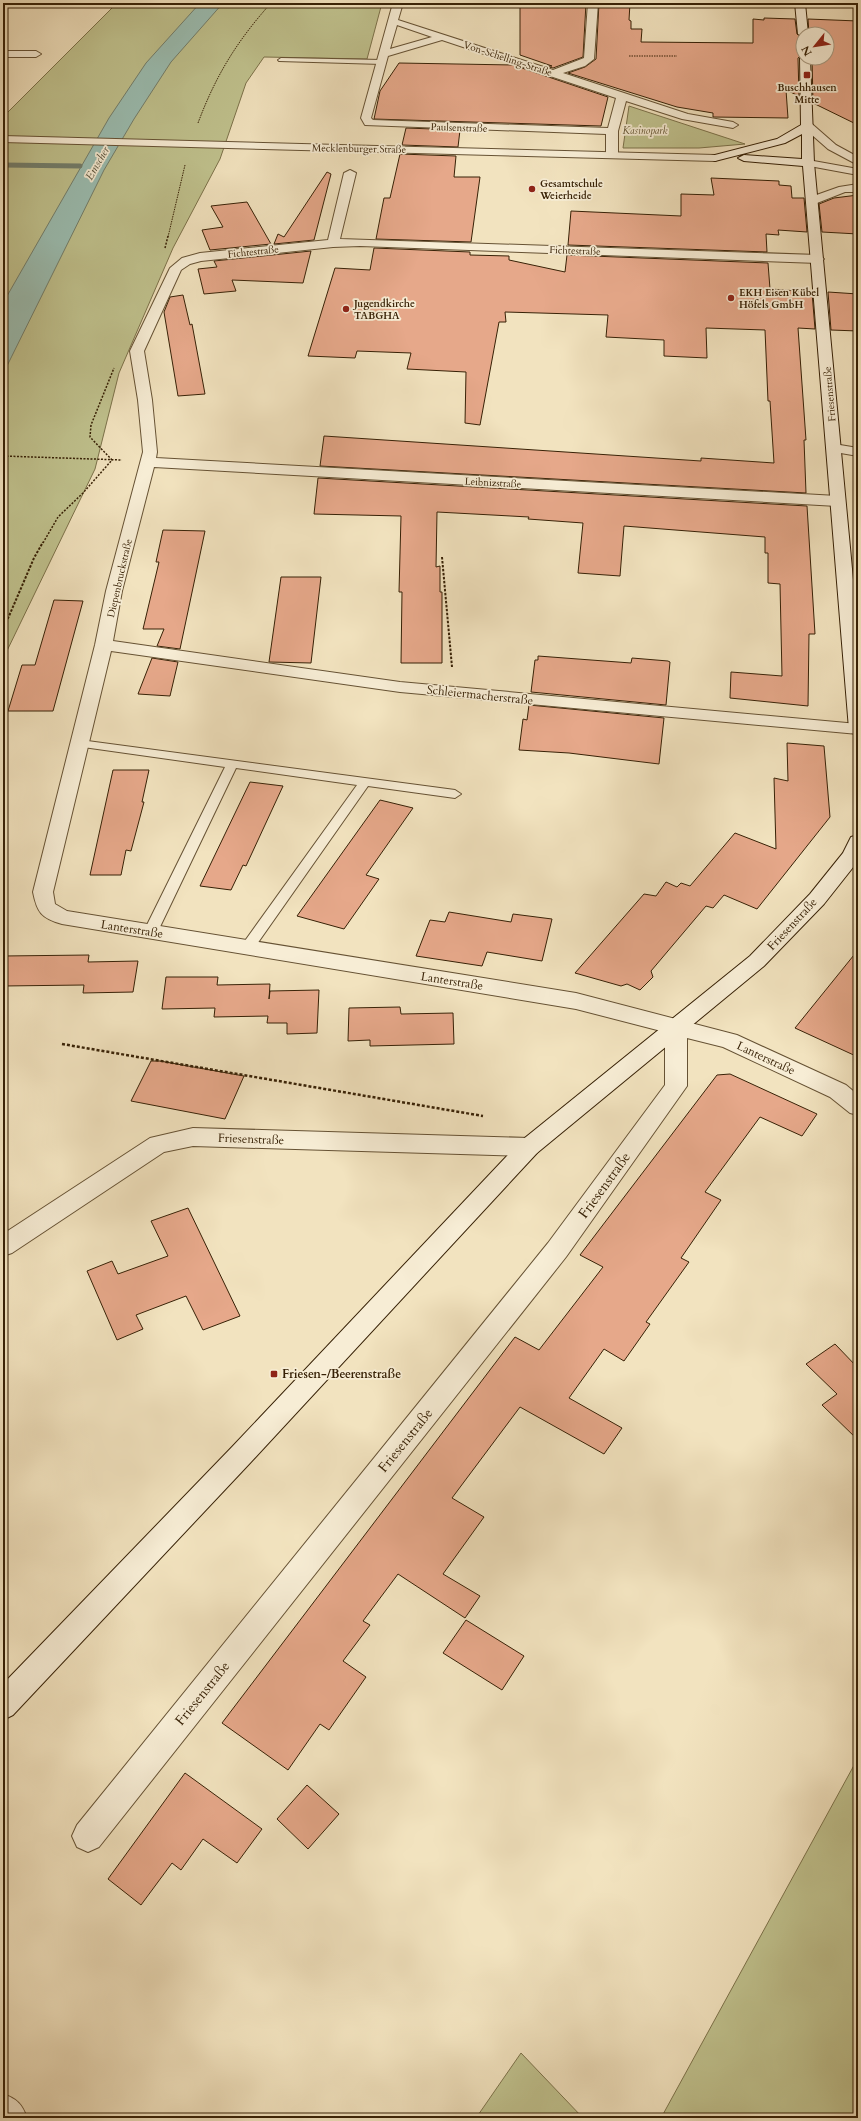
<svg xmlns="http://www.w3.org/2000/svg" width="861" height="2121" font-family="Cardo,serif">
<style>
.green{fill:#c0c28e;stroke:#7c724a}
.water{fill:#9bbeb2;stroke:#737f6d}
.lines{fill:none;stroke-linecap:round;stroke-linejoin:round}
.stream{stroke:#737f6d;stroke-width:5}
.building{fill:#e6a88a;stroke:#372106}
.service-casing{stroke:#665234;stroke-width:2}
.minor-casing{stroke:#665234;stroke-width:2}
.tertiary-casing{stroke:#665234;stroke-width:2}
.secondary-casing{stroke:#372106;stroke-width:2}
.path-far3{stroke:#372106;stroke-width:1;stroke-dasharray:1.5 1;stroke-linecap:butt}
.path-far2{stroke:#372106;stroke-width:1.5;stroke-dasharray:2 1.5;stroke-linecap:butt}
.path-far1{stroke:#372106;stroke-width:2;stroke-dasharray:2.5 1.5;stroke-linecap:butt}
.path{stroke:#372106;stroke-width:2.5;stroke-dasharray:3 2;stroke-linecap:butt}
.service{fill:#f7edd5;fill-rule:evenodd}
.minor{fill:#f7edd5;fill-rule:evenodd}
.tertiary{fill:#f7edd5;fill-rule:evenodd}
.secondary{fill:#f7edd5;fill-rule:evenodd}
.poi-dot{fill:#8f2418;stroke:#f7edd5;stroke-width:1.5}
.labels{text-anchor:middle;stroke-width:3.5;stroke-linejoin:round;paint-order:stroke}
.far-street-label{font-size:10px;fill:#372106;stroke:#f7edd5}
.far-poi-label{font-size:10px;font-weight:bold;fill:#372106;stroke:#f7edd5;text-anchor:start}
.far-park-label{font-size:10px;font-style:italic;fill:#60512f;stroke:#f7edd5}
.far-water-label{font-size:11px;font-style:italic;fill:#55503a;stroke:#f7edd5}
.street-label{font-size:12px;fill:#372106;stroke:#f7edd5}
.poi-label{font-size:12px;font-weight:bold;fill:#372106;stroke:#f7edd5;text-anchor:start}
.near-street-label{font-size:14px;fill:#372106;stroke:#f7edd5}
</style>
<rect width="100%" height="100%" fill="#f2e3bf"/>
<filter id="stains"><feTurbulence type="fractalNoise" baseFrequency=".005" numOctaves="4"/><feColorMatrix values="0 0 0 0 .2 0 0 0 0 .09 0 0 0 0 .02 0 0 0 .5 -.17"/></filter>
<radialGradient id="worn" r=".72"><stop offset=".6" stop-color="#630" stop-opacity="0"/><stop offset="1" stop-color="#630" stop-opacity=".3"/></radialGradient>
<!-- green -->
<g class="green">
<path d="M117,3H382L367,59L264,57L246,83L220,159L173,248L119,373L95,469L3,659V117Z"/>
<path d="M629,106L745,144L699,148H623Z"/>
<path d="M858,1757V2118H661L858,1758Z"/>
<path d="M521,2053L583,2118H476Z"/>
</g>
<!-- water -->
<path class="water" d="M200,3H223L171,62L134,119L104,170L3,374V303L109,118L146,63Z"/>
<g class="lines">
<!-- stream -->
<path class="stream" d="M3,165L80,166"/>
</g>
<!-- building -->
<g class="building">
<path d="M520,3H586L583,57L553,68L545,66H552L520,55Z"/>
<path d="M599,3H630L629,20L631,21V29H642L641,42L753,43V19L764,20V18L795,19L797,34L803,38V54L798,58L799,96L786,90L788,118L713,117V113L677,107L568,73L585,67L596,59Z"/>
<path d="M808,19L858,21V125L813,103L812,58H827V34H809Z"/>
<path d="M399,63L513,65L608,97L601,126L374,119L380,91Z"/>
<path d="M406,128L460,130L458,147L402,145Z"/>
<path d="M400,154L456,156L454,177H480L471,242L376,239L384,198H390Z"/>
<path d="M327,172L331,174L314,240L274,244L278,234L284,237Z"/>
<path d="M711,178L779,181V185L791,186L792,198H804L807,232L778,230L779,235L766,234L767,252L568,245L571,211L681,216V194L714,195Z"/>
<path d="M858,195V234L822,232L819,204L834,198Z"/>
<path d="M247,202L271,244L210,250L202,230L223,227L211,206Z"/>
<path d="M374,248L470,252V255L509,256V260L565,272L567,255L768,263L770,289L812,292L815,329L798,328L806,440H804L806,493L320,466L324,436L701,461V458L774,463L770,401H768L765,330L706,328L707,358L664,356V340L606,337L608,315L505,312L506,322H499L480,425L465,423L466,372L407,369L411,353L357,351L355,358L308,356L335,268L370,270Z"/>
<path d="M311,251L303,283L232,280L236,291L204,294L198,269L217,267L214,261Z"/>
<path d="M828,292L858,294V331L831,330Z"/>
<path d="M183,295L190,325L192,324L205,394L178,396L164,312L170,297Z"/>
<path d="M318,478L807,506L815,634H809L808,706L730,698L731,672L782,676L780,584L768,583V553H765V537L624,526L620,576L578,573L583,523L528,519L529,517L437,512L436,567L440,566V592H442V663H401L402,592H399L401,516L314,514Z"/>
<path d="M163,530L205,531L180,649L157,646L164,629H143L159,562H156Z"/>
<path d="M281,577H321L311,663L269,662Z"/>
<path d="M54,600L83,601L53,711H8L22,665H35Z"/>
<path d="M538,656L631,663L632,658L668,661L670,662L666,705L531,692L535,660H538Z"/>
<path d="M152,658L178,662L170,696L138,694Z"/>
<path d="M529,705L664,718L659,764L569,753L519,750L523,719L527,720Z"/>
<path d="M787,743L824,746L830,817L757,909L724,895L713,908L706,906L651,971L653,977L640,990L627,984L621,986L575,973L644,894L656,896L666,882L677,887L681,883L690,886L735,833L776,849L774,778L788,781Z"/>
<path d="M113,770H149L142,802H144L131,851L126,850L121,875H90Z"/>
<path d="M250,782L283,786L246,866L243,865L231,890L200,886Z"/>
<path d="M380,800L413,808L366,875L379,879L344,929L297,916Z"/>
<path d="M449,912L511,922L513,914L552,919L542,961L487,952L482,966L416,956L430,920L445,922Z"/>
<path d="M858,950V1057L795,1028Z"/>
<path d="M89,955L88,962L138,961L133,992L83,993L84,985L3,986V956Z"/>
<path d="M166,977H218L217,985L270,984L269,999L270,991L319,990L317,1033L287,1034V1023H267L268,1016L214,1017L215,1008L162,1009Z"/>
<path d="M400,1007L401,1014L453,1013L454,1044L370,1046V1040L348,1041L349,1008Z"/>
<path d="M151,1061H160L244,1076L225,1119L131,1101Z"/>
<path d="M730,1074L817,1114L802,1136L760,1117L705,1192L721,1200L681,1258L689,1262L646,1322L650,1324L624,1361L604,1349L569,1398L622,1428L604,1454L520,1407L452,1498L484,1517L443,1574L480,1596L465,1618L398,1574L363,1621L370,1625L343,1661L366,1677L329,1730L320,1724L288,1770L222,1723L515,1337L539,1350L603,1267L580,1255L717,1075Z"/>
<path d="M188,1208L240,1316L203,1330L186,1296L136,1315L143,1329L117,1340L87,1271L112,1261L118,1274L168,1256L151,1221Z"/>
<path d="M835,1344L858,1368V1440L822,1405L837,1394L806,1364Z"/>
<path d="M466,1620L524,1656L502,1690L443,1653Z"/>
<path d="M185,1773L262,1829L237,1863L203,1839L181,1870L172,1863L141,1905L108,1879Z"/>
<path d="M307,1785L339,1814L308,1849L277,1819Z"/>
</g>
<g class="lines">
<!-- service casing -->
<g class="service-casing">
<g id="service">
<path d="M281,58L382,60L385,62L382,64L279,61L278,60Z"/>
<path d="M80,740L455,790L461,794L455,798L368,786L252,951H242L240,948L242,945L357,785L236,768L158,931L156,934H146L144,931L225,767L76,746L74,744L76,742Z"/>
</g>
</g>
<!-- minor casing -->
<g class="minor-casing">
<g id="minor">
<path d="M393,3H403L398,20L553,70L584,58L588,3H598L594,59L585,66L563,73L688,114L733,122L738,125L733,128L682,119L626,101L618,131V155L612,158L606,155V134L365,125L361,118ZM397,25L432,37L390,49ZM442,40L616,98L608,128L373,120L371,118L388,56Z"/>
<path d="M3,51H36L41,54L36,57H3Z"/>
<path d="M350,170L356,173L340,239L818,255L824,259L818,263L360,246L333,247L201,261L190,264L181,270L144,351L152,400L157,452L156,458L837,496L842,498L845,501L842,504L837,506L154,467L122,591L113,641L400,682L858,724V734L400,692L111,651L53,892L55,904L67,911L576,993L737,1035L846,1085L858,1095V1115L850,1113L830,1097L723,1047L687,1038V1086L566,1257L99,1847L88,1852L77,1847L72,1836L77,1825L548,1243L665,1085V1032L576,1009L62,924C41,918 37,912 33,892L95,645L106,591L143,452L138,400L130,351L170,268L182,258L200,253L328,240L344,173Z"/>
<path d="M834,444L858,448V456L829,451L827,448L829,445Z"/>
<path d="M193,1128L529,1138L537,1141L541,1147L537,1153L529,1156L193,1146L164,1152L12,1253L3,1256V1234L150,1138Z"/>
</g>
</g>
<!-- tertiary casing -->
<g class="tertiary-casing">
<g id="tertiary">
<path d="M808,123L812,124L836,145L858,157V165L828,149L804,128L803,126L804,124Z"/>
<path d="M3,136L715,155L721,158L715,161L3,142Z"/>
<path d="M808,160L858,169V175L804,165L802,163L804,161Z"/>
<path d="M858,184V192H845L812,205L806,201L808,198L839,187Z"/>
<path d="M3,2094C17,2099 22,2104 27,2118H3Z"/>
</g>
</g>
<!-- secondary casing -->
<g class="secondary-casing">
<g id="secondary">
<path d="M795,3H805L808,34H803V37L798,34Z"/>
<path d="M803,55V58H810L814,163L858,633V734L852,733L849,729L803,166L744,161L738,158L744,155L802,159V134L785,143L715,161L709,158L711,156L777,139L801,125L800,58Z"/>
<path d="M858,835V861L824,904L764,966L537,1153L250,1463L13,1715L3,1720V1684L232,1447L521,1141L750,956L810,894L843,853L851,837Z"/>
</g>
</g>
<!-- path-far3 -->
<g class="path-far3">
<path d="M288,3L287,5L292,6L297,3"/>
<path d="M629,56H677"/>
<path d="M198,123C216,75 237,41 271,3"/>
<path d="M168,237L185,165"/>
</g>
<!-- path-far2 -->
<g class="path-far2">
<path d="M165,248L168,236"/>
<path d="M3,456L122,460"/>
<path d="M43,543L58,517L83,493L112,460L90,437L91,425L114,368"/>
</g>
<!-- path-far1 -->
<g class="path-far1">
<path d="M442,557L452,667"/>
<path d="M3,630L34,558L43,542"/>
</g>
<!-- path -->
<path class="path" d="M62,1044L483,1116"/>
<!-- service -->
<use href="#service" class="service"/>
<!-- minor -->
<use href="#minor" class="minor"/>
<!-- tertiary -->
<use href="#tertiary" class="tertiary"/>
<!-- secondary -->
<use href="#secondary" class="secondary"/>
</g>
<!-- markers -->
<g class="poi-dot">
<rect x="803" y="71" width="8" height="8" rx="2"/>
<circle cx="532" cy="189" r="4"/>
<circle cx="731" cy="298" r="4"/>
<circle cx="346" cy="309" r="4"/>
<rect x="270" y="1370" width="8" height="8" rx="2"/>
</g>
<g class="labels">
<!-- far-street labels -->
<g class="far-street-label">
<text transform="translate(508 58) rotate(18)" y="4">Von-Schelling-Straße</text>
<text transform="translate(459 127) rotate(2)" y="4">Paulsenstraße</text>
<text transform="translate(359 148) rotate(1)" y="4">Mecklenburger Straße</text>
<text transform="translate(575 250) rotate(2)" y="4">Fichtestraße</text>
<text transform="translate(253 251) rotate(-6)" y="4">Fichtestraße</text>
<text transform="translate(829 394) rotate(-95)" y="4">Friesenstraße</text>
<text transform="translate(493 482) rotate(3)" y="4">Leibnizstraße</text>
<text transform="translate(119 578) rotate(-77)" y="4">Diepenbruckstraße</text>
</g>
<!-- far-poi labels -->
<g class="far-poi-label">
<text x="807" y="91" text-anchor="middle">Buschhausen<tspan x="807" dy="12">Mitte</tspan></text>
<text x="540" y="187">Gesamtschule<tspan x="540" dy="12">Weierheide</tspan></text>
<text x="739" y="296">EKH Eisen Kübel<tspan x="739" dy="12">Höfels GmbH</tspan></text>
<text x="354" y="307">Jugendkirche<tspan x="354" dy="12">TABGHA</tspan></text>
</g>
<!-- far-park labels -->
<g class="far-park-label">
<text x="645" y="134">Kasinopark</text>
</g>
<!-- far-water labels -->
<g class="far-water-label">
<text transform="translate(97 163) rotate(-60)" y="4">Emscher</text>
</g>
<!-- street labels -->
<g class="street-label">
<text transform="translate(480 695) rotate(6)" y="4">Schleiermacherstraße</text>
<text transform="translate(792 924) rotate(-47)" y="4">Friesenstraße</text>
<text transform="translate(132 929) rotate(9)" y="4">Lanterstraße</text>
<text transform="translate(452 981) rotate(9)" y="4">Lanterstraße</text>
<text transform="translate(766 1058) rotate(25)" y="4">Lanterstraße</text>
<text transform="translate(251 1139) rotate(2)" y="4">Friesenstraße</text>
</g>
<!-- poi labels -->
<g class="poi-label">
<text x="282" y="1378">Friesen-/Beerenstraße</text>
</g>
<!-- near-street labels -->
<g class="near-street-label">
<text transform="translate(604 1185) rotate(-54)" y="5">Friesenstraße</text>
<text transform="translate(405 1440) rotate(-51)" y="5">Friesenstraße</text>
<text transform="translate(202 1693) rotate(-51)" y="5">Friesenstraße</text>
</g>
</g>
<!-- margin -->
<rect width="861" height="2121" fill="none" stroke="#f2e3bf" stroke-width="16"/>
<rect x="4" y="4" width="853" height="2113" fill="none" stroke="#372106" stroke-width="2"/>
<rect x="8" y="8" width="845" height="2105" fill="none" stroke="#372106"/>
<!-- north arrow -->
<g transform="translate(815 46) rotate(240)"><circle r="19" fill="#f7edd5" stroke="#aa9b82"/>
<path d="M0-3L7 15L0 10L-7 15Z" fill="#8f2418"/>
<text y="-6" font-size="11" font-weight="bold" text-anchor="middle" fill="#372106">N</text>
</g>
<rect width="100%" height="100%" filter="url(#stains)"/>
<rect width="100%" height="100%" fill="url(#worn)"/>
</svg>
